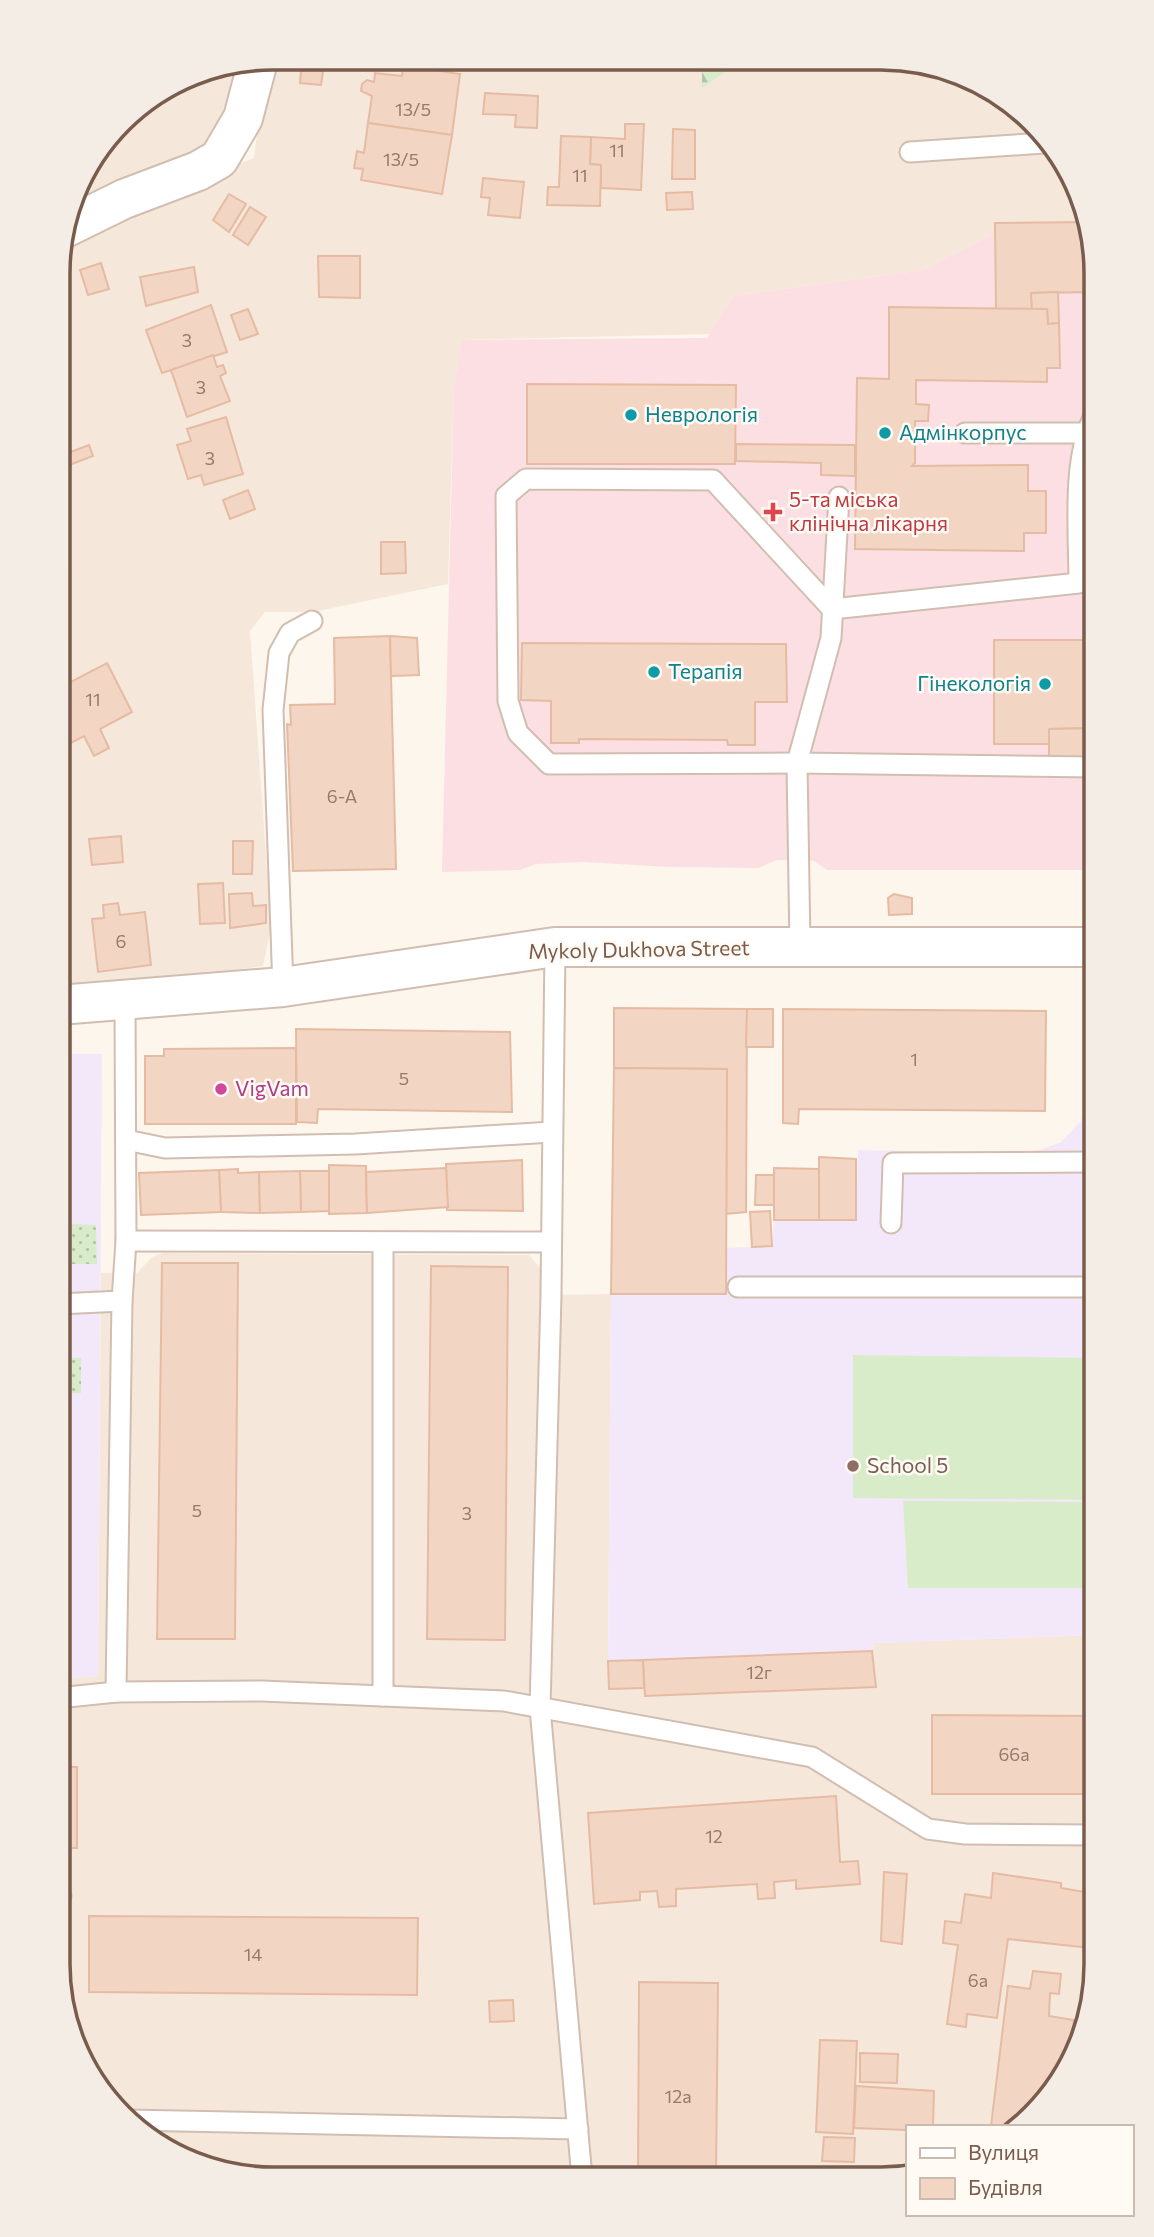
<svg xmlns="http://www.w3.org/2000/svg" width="1154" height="2237" font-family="Commissioner,sans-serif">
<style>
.residential{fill:#f5e8da}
.education{fill:#f3e8fa}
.medical{fill:#fbdfe3}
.grass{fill:#d8ecc9}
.forest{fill:url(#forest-firs)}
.park{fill:url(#park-dots)}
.building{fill:#f3d5c3;stroke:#e6bba3;stroke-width:2}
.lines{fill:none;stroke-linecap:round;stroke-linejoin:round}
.service-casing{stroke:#d1beb0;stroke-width:23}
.minor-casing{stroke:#d1beb0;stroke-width:42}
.service{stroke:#fff;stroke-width:19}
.minor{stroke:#fff;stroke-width:38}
.culture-dot{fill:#0f9aa8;stroke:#fffaf3;stroke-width:2.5}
.health-dot{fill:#e0444e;stroke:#fffaf3;stroke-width:2.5}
.hotel-dot{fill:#d1479c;stroke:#fffaf3;stroke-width:2.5}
.education-dot{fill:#8d6e63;stroke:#fffaf3;stroke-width:2.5}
.labels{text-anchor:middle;stroke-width:5;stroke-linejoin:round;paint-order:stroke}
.number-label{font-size:18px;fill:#987a6a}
.culture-label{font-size:21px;fill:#0d838f;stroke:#fffaf3;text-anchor:start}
.health-label{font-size:21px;fill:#be3a42;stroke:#fffaf3;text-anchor:start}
.street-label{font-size:21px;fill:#7a5c4d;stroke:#fffaf3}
.hotel-label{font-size:21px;fill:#b23c85;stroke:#fffaf3;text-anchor:start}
.education-label{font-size:21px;fill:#785e54;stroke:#fffaf3;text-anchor:start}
.rim{fill:none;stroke:#7a5c4d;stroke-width:3.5}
</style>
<defs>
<pattern id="forest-firs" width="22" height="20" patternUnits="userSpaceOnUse" patternTransform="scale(1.75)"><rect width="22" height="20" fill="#d8ecc9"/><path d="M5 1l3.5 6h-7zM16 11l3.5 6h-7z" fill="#b4c2a5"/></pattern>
<pattern id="park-dots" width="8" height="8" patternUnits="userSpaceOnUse" patternTransform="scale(1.75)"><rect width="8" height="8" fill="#d8ecc9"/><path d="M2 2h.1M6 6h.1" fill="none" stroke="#b4c2a5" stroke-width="1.8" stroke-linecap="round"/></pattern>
</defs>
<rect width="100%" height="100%" fill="#fdf6ec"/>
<!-- residential -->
<g class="residential">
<path d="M273,58L923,62L1023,111L1085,204L1088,222L996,223V232L924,270L733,296L710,334L461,340L454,387L448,584L313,612H265L250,631L271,926L263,966L181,978L59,987L60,245L201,178L254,158L266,59Z"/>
<path d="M248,63L226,135L67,220L80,177L131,111L191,74Z"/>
<path d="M163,1253L529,1255L539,1267H552L551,1295L611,1294L608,1661L872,1651L873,1643L1096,1635V1979L1080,2046L1052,2095L1018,2127H907V2175L881,2179L244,2177L178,2157L131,2126L69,2033L58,1964V1679L98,1676L101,1273H137L152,1257Z"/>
</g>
<!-- education -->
<g class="education">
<path d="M1084,992H1096V1635L874,1643L872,1651L608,1661L611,1294H726V1248L772,1246L774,1220H856L858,1150L1017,1153L1040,1150L1061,1142L1081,1121L1085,1106Z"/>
<path d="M59,1054H102L98,1676L58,1679Z"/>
</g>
<!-- medical -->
<path class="medical" d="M1088,222L1096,273V870H827L814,861L777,860L758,868L668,867L584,862L536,864L520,870L442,872L454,387L461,340L707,338L733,296L924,270L996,232L995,223Z"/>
<!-- grass -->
<g class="grass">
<path d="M853,1355L1096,1358V1500L853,1498Z"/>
<path d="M903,1501L1096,1502V1588H908Z"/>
</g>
<!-- forest -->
<path class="forest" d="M702,60L741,61L702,88Z"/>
<!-- park -->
<g class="park">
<path d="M68,1224L96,1225L97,1264H69Z"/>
<rect x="58" y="1358" width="23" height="35"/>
</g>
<!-- building -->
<g class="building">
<path d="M302,58H325L321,85L300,83Z"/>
<path d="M404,59L433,62L432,70L460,74L452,135L368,123L372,96L361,91L362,84L367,80L374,82L375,73L402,76Z"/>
<path d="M485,93L538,96L537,128L515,127L516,115L483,114Z"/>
<path d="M368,123L452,135L442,194L361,180L363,169L354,168L357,151L364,153Z"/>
<path d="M625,124H644L641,190L601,188V165L590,164L591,137L625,139Z"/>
<path d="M673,129L695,130V179H672Z"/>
<path d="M561,136L591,137L590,164L601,165L600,206L547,205L548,187H559Z"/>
<path d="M483,178L524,182L520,218L488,215L490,198L481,197Z"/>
<path d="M692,192L693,209L667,210L666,193Z"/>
<path d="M229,194L246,204L229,232L213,220Z"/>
<path d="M250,207L266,217L248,245L233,235Z"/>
<path d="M1088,222L1096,292L1031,293L1032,309H996L995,223Z"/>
<path d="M318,256H360V298L319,297Z"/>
<path d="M101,263L109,289L88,295L80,270Z"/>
<path d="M194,267L198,292L146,306L140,277Z"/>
<path d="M1058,292L1059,323L1048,324L1047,309H1032L1031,293Z"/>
<path d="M211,305L227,352L162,373L146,330Z"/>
<path d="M889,307L1047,309L1048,324L1059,323L1060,368H1047V382L916,380V404L929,405L928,421H915V463L912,466L1028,465V491H1046V533H1024V551L855,549L857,378L889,379Z"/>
<path d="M248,309L258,334L240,340L231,315Z"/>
<path d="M213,355L217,367L223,365L226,373L220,376L230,401L187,417L171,370Z"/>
<path d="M527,384L736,385L735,464H527Z"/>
<path d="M226,417L243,474L204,485L201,475L188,479L177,445L191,441L187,429Z"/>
<path d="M59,422L71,452L89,445L93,456L59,469Z"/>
<path d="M736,444L855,445V476L821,475V463L736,461Z"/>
<path d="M248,490L255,509L230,519L223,500Z"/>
<path d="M381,542H405L406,573L381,574Z"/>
<path d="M390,636L396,869L293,871L287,724L291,725L290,705L335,704L334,638Z"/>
<path d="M390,636L417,638L419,675L391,676Z"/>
<path d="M994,640H1096V728L1049,729V744H994Z"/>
<path d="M522,643L786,644L787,702H755V745H728L727,740L579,739V743H551V701L521,700Z"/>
<path d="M107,663L132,712L100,729L109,748L94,756L84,736L59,749V688Z"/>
<path d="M1096,728V758L1049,759V729Z"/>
<path d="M121,836L123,862L92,865L89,839Z"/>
<path d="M233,841H253L252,874H233Z"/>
<path d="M223,883L225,923L200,924L198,884Z"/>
<path d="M252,893L253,906L266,905V923L230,928L229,894Z"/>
<path d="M894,894L912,898V914L889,915L888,898Z"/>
<path d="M118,903L120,915L145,912L151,965L98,972L92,919L104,918L103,905Z"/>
<path d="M614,1008L747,1009L746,1212L726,1214L727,1069L614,1068Z"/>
<path d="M747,1009H773V1047H746Z"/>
<path d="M783,1009L1046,1011L1045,1111L799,1109L798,1124L783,1123Z"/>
<path d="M296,1029L510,1032L512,1112L318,1109L317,1123L297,1122Z"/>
<path d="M296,1048V1124H145V1056H164V1049Z"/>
<path d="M614,1068L727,1069L726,1294H611Z"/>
<path d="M819,1157L856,1159V1220H819Z"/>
<path d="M522,1160L523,1211L447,1210L446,1164Z"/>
<path d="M329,1165L366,1166L367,1213L329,1214Z"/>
<path d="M446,1168L448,1207L367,1213L366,1172Z"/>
<path d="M774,1168L819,1169V1220H774Z"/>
<path d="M238,1169V1173L259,1172L260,1213L221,1212L219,1170Z"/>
<path d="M219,1170L221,1212L141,1215L139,1173Z"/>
<path d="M300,1171H329V1211L301,1212Z"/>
<path d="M300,1171L301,1212L260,1213L259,1172Z"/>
<path d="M756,1175H774V1205H755Z"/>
<path d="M770,1211L772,1246L752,1247L750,1212Z"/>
<path d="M162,1263H238L235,1639H157Z"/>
<path d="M431,1266L508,1267L505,1640L427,1639Z"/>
<path d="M872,1651L876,1687L645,1696L643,1660Z"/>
<path d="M643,1660L644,1688L609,1689L608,1661Z"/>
<path d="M932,1715L1096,1716V1794H932Z"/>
<rect x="58" y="1767" width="19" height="81"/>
<path d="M836,1796L840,1862L858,1861L860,1884L796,1889V1880L774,1882L775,1898L758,1899L757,1884L676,1889V1906L659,1907L657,1891L640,1892V1900L594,1904L588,1813Z"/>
<path d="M884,1872L907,1874L902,1944L881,1941Z"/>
<path d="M993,1873L1061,1883V1888L1096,1894L1090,1948L1008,1939L997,2018L967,2014L966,2027L947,2024L958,1945L943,1943L945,1921L961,1923L965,1894L991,1898Z"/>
<path d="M89,1916L418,1918L417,1995L89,1992Z"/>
<path d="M1033,1971L1061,1974L1059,1994L1050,1993L1049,2016L1074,2020L1068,2067L1052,2095L1018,2127L991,2126L1008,1986L1030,1989Z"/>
<path d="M639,1982L718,1983L716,2179H638Z"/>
<path d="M513,2000L514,2021L490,2022L489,2001Z"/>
<path d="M820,2040L857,2041L853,2134L816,2132Z"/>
<path d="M860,2053L898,2054L897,2083L860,2082Z"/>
<path d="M856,2086L934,2091L933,2127H907V2130L854,2128Z"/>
<path d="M824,2137L855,2138L854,2162L822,2161Z"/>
</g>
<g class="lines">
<!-- service casing -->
<g class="service-casing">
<g id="service">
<path d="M910,152L1044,143"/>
<path d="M965,433H1084"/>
<path d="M1096,767L797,763L549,764L518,733L508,701L506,496L526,479L713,480L832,609L1079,583C1079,531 1071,457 1096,412"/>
<path d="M555,947L551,1295L540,1708L582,2178"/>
<path d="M800,947L797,763L831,638L839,497"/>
<path d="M283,987L273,710L279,653L290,633L312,621"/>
<path d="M126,1140L165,1148L355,1144L552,1132"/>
<path d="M891,1223L893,1163L1096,1162"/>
<path d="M126,1241L551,1242"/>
<path d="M738,1287H1096"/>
<path d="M58,1304L122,1301"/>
<path d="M116,1692L122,1301L126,1241L125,1002"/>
<path d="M383,1696V1243"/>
<path d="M58,1698L116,1692L262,1691L504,1701L812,1757L928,1829L965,1834L1096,1835"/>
<path d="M58,1896H61"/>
<path d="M127,2120L578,2129"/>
</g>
</g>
<!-- minor casing -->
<g class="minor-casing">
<g id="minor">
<path d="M65,228L124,199L198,171L219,159L243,118L258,61"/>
<path d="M59,1005L283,987L555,947H1096"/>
</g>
</g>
<!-- service -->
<use href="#service" class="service"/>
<!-- minor -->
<use href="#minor" class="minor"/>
</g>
<!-- markers -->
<g class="culture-dot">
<circle cx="631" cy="415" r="7"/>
<circle cx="885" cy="433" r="7"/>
<circle cx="654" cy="672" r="7"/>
<circle cx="1045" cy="684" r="7"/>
</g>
<path class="health-dot" d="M769.5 501.5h7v7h7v7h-7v7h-7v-7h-7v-7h7z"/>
<circle class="hotel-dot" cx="221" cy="1089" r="7"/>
<circle class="education-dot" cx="853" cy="1466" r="7"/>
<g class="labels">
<!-- number labels -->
<g class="number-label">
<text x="413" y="116">13/5</text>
<text x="617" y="157">11</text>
<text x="401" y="166">13/5</text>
<text x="580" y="182">11</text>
<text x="187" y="347">3</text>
<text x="201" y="394">3</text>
<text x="210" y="465">3</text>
<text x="93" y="706">11</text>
<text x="342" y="803">6-А</text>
<text x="121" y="948">6</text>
<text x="914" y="1066">1</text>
<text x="404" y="1085">5</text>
<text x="197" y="1517">5</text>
<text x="467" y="1520">3</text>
<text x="759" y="1679">12г</text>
<text x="1014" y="1761">66а</text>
<text x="714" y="1843">12</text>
<text x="253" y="1961">14</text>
<text x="978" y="1987">6а</text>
<text x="678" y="2103">12а</text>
</g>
<!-- culture labels -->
<g class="culture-label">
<text x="645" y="422">Неврологія</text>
<text x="899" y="440">Адмінкорпус</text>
<text x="668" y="679">Терапія</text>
<text x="1031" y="691" text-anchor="end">Гінекологія</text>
</g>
<!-- health labels -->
<g class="health-label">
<text x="789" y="507">5-та міська<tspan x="789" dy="24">клінічна лікарня</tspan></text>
</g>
<!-- street labels -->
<g class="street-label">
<text transform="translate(639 950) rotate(-1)" y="7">Mykoly Dukhova Street</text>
</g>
<!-- hotel labels -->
<g class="hotel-label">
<text x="235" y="1096">VigVam</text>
</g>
<!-- education labels -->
<g class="education-label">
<text x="867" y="1473">School 5</text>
</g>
</g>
<!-- crop -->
<path d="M0 0H1154V2237H0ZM273 70H881A203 203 0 0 1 1084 273V1964A203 203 0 0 1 881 2167H273A203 203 0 0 1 70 1964V273A203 203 0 0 1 273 70Z" fill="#f4ede6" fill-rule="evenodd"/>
<path class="rim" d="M273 70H881A203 203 0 0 1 1084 273V1964A203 203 0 0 1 881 2167H273A203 203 0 0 1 70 1964V273A203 203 0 0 1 273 70Z"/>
<!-- legend -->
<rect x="906" y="2125" width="228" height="91" fill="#fffaf3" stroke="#cabbb1" stroke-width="2"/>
<rect x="920" y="2148" width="35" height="10" fill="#ffffff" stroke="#cabbb1" stroke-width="2"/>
<text x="968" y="2160" font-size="21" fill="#7a5c4d">Вулиця</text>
<rect x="920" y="2178" width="35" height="21" fill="#f3d5c3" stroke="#cabbb1" stroke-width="2"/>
<text x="968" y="2195" font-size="21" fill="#7a5c4d">Будівля</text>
</svg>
